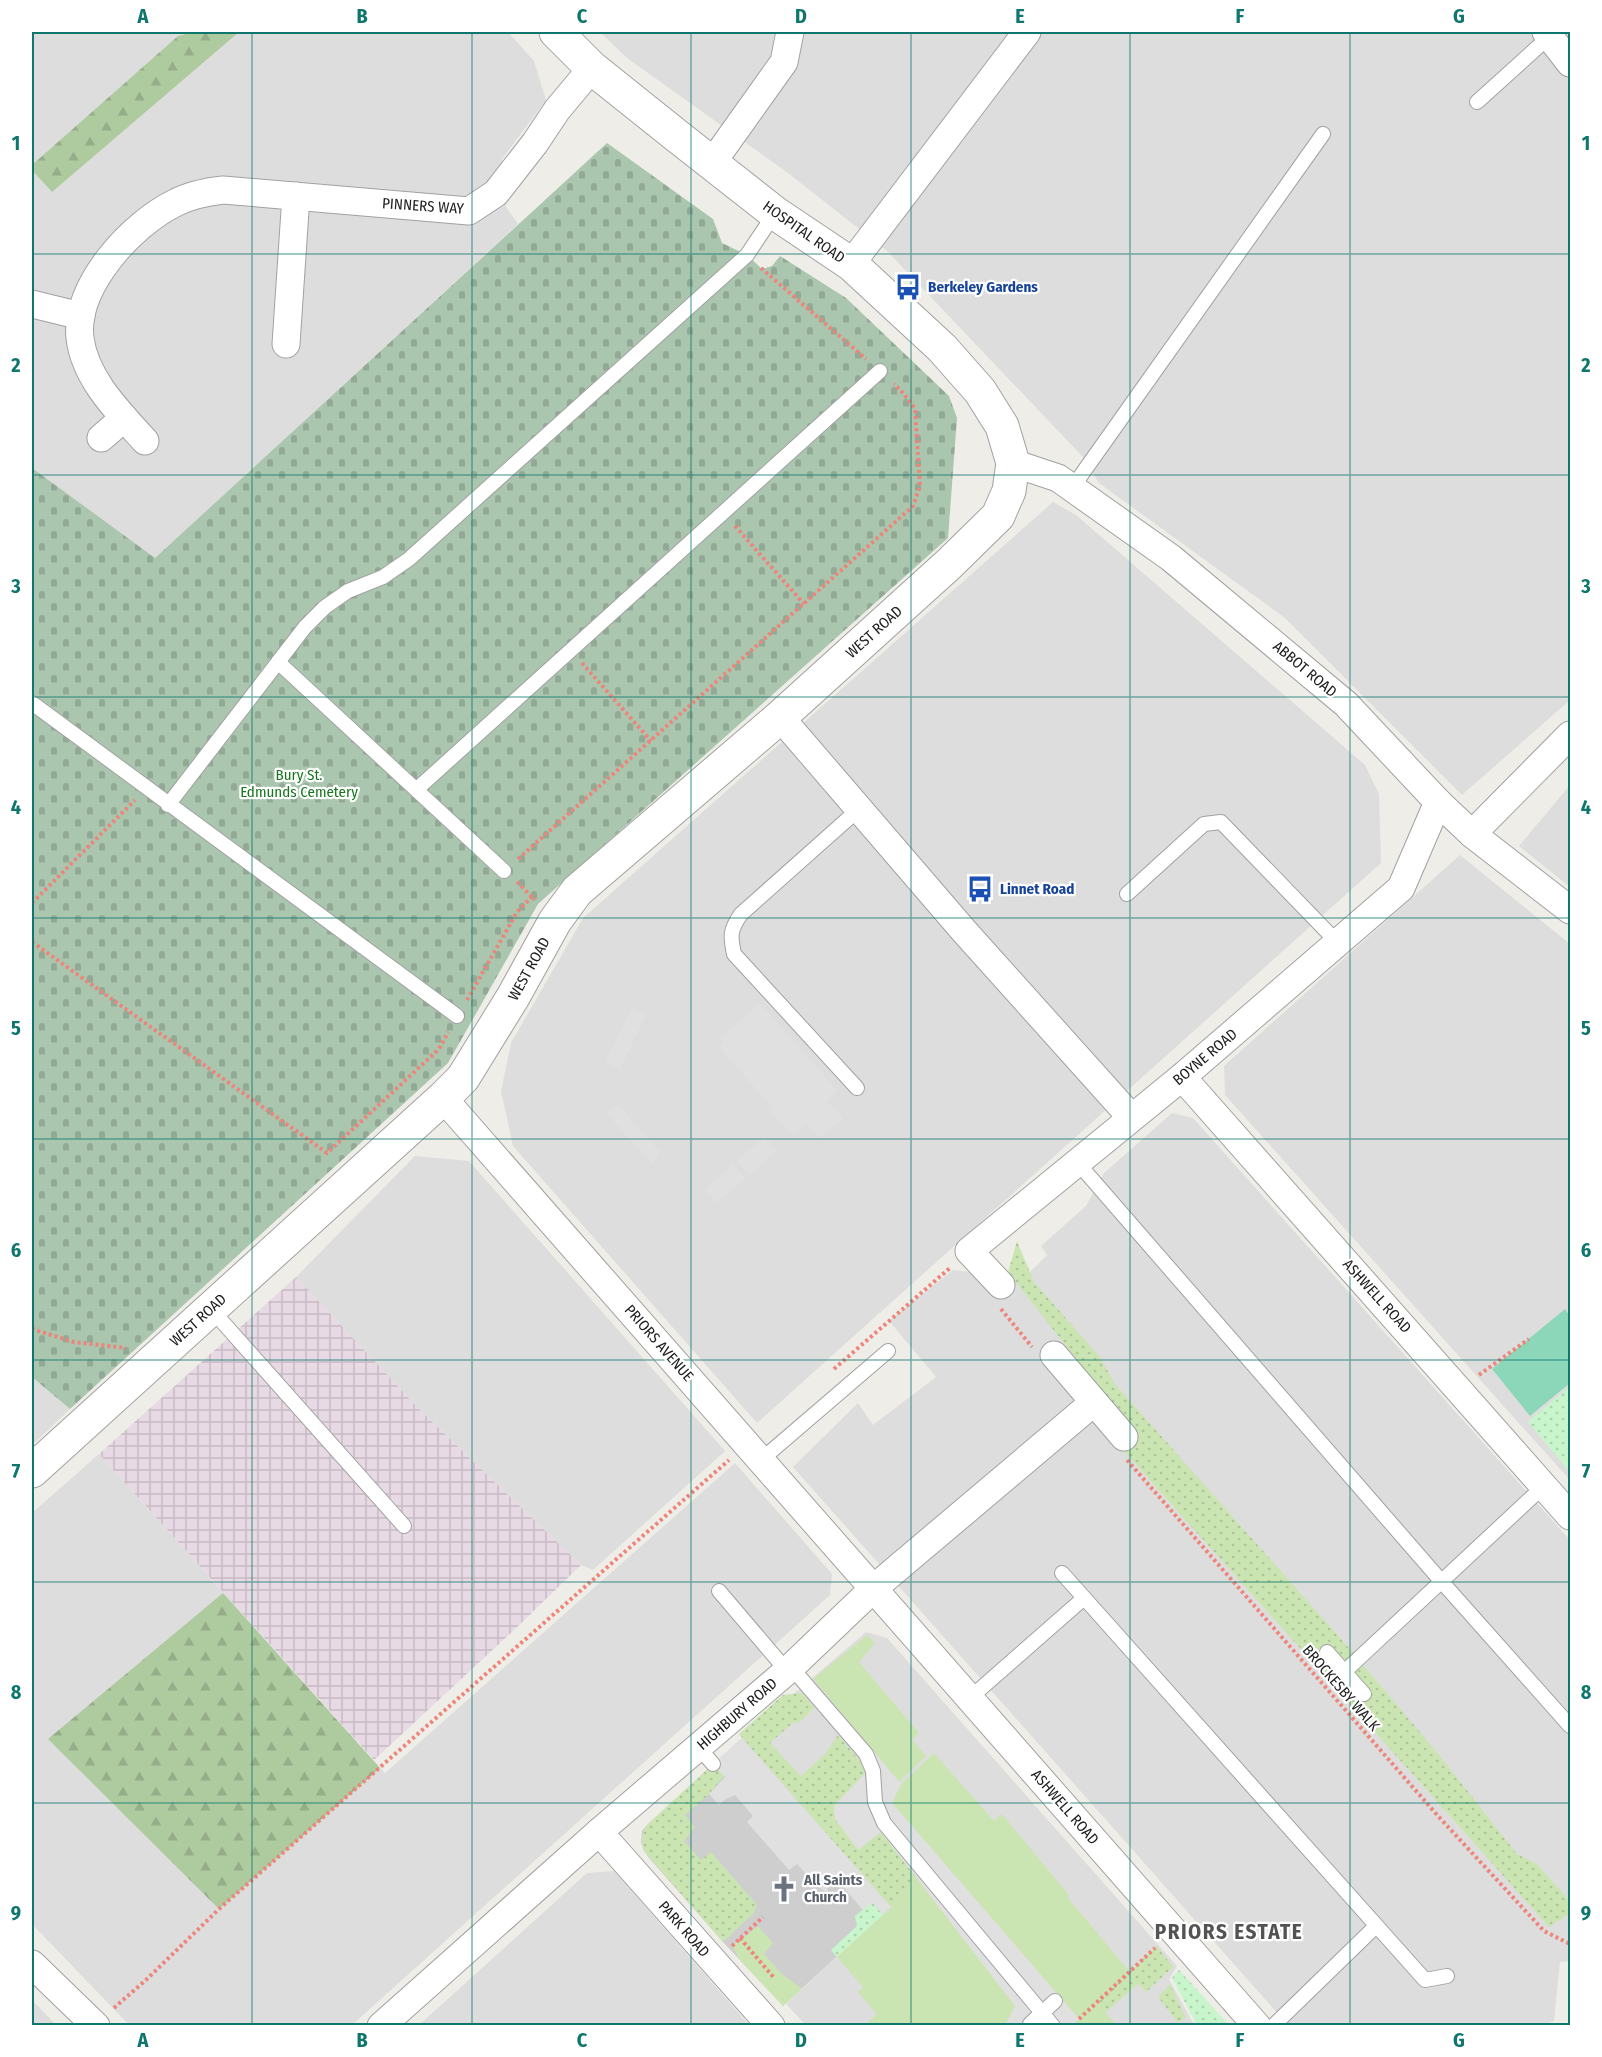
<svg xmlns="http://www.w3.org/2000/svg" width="1602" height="2057" font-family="'Fira Sans Condensed',sans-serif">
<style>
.residential{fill:#dedddd}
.industrial{fill:url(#industrial-grid)}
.religious{fill:#cecece}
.grass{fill:url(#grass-dots)}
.forest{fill:url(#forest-firs)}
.cemetery{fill:url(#cemetery-stones)}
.park{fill:url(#park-dots)}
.garden{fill:#cbe5b2}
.pitch{fill:#8cd7b9}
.parking{fill:#e0e0e0}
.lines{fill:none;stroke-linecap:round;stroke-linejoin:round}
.service-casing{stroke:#a1a1a1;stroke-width:16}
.minor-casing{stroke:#a1a1a1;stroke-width:29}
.tertiary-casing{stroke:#a1a1a1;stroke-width:35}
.path{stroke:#ee847a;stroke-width:4;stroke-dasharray:3 3;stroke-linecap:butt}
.service{stroke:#fff;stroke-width:14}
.minor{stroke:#fff;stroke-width:27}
.tertiary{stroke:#fff;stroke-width:33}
.grid{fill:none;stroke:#0f766e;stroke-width:1.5;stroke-opacity:0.55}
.labels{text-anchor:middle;stroke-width:4.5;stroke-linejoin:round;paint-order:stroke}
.street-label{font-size:15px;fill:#202020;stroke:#fff}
.transit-label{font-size:15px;font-weight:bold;fill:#164399;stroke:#fff;text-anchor:start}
.park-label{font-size:15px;fill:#16761d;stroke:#fff}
.worship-label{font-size:15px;font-weight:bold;fill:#5b616d;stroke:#fff;text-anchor:start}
.district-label{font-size:21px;font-weight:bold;letter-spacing:1.5px;fill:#535353;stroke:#fff}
.neatline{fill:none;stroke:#0f766e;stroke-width:2}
.grid-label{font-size:20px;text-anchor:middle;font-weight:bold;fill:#0f766e}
</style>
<defs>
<pattern id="industrial-grid" width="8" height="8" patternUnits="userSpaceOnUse" patternTransform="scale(1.5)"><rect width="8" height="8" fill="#e8dae5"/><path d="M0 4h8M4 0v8" fill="none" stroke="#c7bbc4"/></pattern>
<pattern id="grass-dots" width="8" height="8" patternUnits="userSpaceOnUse" patternTransform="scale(1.5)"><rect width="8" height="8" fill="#cbe5b2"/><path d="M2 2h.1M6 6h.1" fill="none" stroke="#aec499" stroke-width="1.8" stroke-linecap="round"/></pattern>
<pattern id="forest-firs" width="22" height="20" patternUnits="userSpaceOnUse" patternTransform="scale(1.5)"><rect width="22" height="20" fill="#adcb9f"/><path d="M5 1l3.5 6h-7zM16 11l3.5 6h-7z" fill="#95ae89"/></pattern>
<pattern id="cemetery-stones" width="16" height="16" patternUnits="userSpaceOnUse" patternTransform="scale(1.5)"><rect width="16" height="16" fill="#aac6ae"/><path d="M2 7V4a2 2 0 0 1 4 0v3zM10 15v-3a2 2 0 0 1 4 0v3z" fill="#92aa95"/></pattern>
<pattern id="park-dots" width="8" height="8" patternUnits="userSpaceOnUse" patternTransform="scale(1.5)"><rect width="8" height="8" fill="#c8f5cb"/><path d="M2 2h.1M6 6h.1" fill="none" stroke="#acd2ae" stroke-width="1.8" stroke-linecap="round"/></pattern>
</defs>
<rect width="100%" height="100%" fill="#efede7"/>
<!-- residential -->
<g class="residential">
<path d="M32,32H508L534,61L546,100L502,159L506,207L518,224L154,559L32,468Z"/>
<path d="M600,32H1570V700L1462,795L1285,618L1099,483L1082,456L887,251L788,173L627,58Z"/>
<path d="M1053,502L1076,515L1365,765L1379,794L1381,863L757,1423L513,1146L501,1091L511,1043L583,918Z"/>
<path d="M1570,785V887L1519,846Z"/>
<path d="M1460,855L1570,944V1480L1225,1095L1224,1066Z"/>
<path d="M1172,1113L1193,1118L1570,1540V1961L1560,1962L1554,2021L1539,2026L1288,2025L793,1467L858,1403L873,1425L936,1377L889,1321L953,1270L1024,1278L1047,1255L1041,1246L1086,1206L1104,1173Z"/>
<path d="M415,1156L469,1161L725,1451L593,1570L581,1565L419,1409L296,1277Z"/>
<path d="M32,1377L70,1409L32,1445Z"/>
<path d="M99,1454L385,1773L735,1463L832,1574L830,1595L352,2025H129L32,1924V1513Z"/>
<path d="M866,1632L887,1638L1177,1966L1169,1979L1194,2025H806L786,2004L883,1915L742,1738Z"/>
<path d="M614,1871L749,2025H419L587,1873Z"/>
<path d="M32,2000L56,2025H32Z"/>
</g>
<!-- industrial -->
<path class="industrial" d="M296,1277L419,1409L581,1565L513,1631L374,1760L99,1454Z"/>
<!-- religious -->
<path class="religious" d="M742,1738L891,1907L783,2006L723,1942L649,1858L644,1851L641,1842L642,1831L648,1824Z"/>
<!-- grass -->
<g class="grass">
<path d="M1017,1241L1034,1282L1099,1356L1115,1384L1342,1640L1440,1756L1517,1854L1537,1864L1570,1901V1916L1569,1914L1549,1927L1123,1450L1137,1436L1008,1272Z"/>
<path d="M802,1693L815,1707L798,1724L795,1721L770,1743L801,1776L824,1755L838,1735L868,1770L881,1832L920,1881L891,1907L739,1734L783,1695Z"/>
<path d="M713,1764L724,1776L709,1794L685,1815L695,1827L684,1841L701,1860L711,1852L757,1905L753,1914L723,1942L644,1851C641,1840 641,1833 648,1824Z"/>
<path d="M1157,1946L1173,1967L1146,1992L1138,1984L1105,2013L1095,2003Z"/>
<path d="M1170,1984L1186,2018L1177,2022L1158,1997Z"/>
</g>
<!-- forest -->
<g class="forest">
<path d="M194,32H239L52,192L32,170V165L178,36Z"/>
<path d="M223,1593L380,1768L219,1909L48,1739Z"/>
</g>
<!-- cemetery -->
<path class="cemetery" d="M607,143L713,219L722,243L747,255L762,269L772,266L780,256L846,298L949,396L957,418L948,538L538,904L448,1063L70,1409L32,1377V468L155,558Z"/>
<!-- park -->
<g class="park">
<path d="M1570,1386V1472L1528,1422Z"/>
<path d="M873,1902L883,1915L837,1957L831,1950L857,1926L855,1916Z"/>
<path d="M1179,1970L1229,2025H1197L1172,1978Z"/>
</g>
<!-- garden -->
<g class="garden">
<path d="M867,1635L875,1643L859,1662L919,1733L912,1740L926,1756L899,1782L813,1679Z"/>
<path d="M934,1753L994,1821L1002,1814L1069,1895L1068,1898L1130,1972L1095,2003L1117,2025H1074L1079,2019L892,1803L901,1784Z"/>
<path d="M920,1881L1016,2006L1005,2025H865L877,2014L858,1992L863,1987L837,1957Z"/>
<path d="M758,1926L773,1943L764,1954L782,1974L802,1989L783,2006L740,1960L732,1946Z"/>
</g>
<!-- pitch -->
<path class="pitch" d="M1565,1309L1570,1316V1383L1530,1416L1492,1369Z"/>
<!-- parking -->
<g class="parking">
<path d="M760,1003L838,1091L827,1101L843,1118L820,1138L807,1124L793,1136L770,1111L773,1108L719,1047L724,1043L720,1038Z"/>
<path d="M632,1008L646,1015L620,1070L605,1061Z"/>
<path d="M618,1104L660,1152L652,1164L606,1113Z"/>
<path d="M765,1136L777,1150L750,1175L737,1161Z"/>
<path d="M733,1164L746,1179L717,1203L705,1189Z"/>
<path d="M813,1679L901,1784L892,1803L1079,2019L1073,2025H1005L1015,2006L881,1832L858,1850L835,1819L834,1806L868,1770L802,1693Z"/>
<path d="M742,1738L891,1907L883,1915L873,1903L863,1910L837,1880L827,1888L828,1894L816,1885L797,1864L789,1870L747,1822L753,1816L735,1795L726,1799L719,1805L709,1794L725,1777L713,1764Z"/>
</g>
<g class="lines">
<!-- service casing -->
<g class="service-casing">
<g id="service">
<path d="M1477,102L1550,36"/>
<path d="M1072,488L1323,134"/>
<path d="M278,662L504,871"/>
<path d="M32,703L457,1016"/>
<path d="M417,789L880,371"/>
<path d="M168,805L305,627L325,607L348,591L383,577L409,559L747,255L775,213"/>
<path d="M1127,894L1204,824L1221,822L1338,943"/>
<path d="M857,1088L734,954C730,935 730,930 741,914L859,809"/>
<path d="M1077,1162L1442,1582L1570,1726"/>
<path d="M211,1309L404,1526"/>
<path d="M761,1460L888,1351"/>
<path d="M1062,1573L1425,1980L1447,1976"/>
<path d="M719,1591L787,1671"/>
<path d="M1327,1652L1364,1694"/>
<path d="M791,1667L866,1754L873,1771L875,1802L884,1823L1053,2026"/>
<path d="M1344,1672L1545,1485"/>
<path d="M970,1698L1084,1598"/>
<path d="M699,1748L713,1764"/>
<path d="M1030,2024L1055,2001"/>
<path d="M1273,2026L1376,1926"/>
</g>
</g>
<!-- minor casing -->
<g class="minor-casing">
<g id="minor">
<path d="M1546,32L1570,63"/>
<path d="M712,163L784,62L790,32"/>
<path d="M851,264L1027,32"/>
<path d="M32,304L81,316"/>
<path d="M286,344L296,196"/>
<path d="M101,438L124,418"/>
<path d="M145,441C119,412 85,379 80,338C74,286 132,224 175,203C190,195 206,192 223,190L469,211L496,193L535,143L557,110L592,68"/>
<path d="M1013,463L1058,478L1171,558L1346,704L1438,802L1472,834L1570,910"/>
<path d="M780,717L964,931L1131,1117"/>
<path d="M1472,834L1570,735"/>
<path d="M1182,1077L1570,1516"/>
<path d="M443,1098L1257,2026"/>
<path d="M1001,1285L969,1251L1182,1077L1401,888L1438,802"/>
<path d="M1054,1355L1124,1437"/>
<path d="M599,1832L771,2026"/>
<path d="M32,1964L96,2026"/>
<path d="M381,2026L599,1832L787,1671L874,1588L1093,1403"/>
</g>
</g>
<!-- tertiary casing -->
<g class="tertiary-casing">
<path id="tertiary" d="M32,1471L443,1098L463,1078L513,997L555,921L577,891L780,717L949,564L998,516L1009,491L1013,463L1002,426L980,391L942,348L851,264L775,213L677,136L592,68L556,32"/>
</g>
<!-- path -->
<g class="path">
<path d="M761,268L866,359"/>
<path d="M735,526L804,604"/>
<path d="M582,663L651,741"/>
<path d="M518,859L913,506L920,486L915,409L904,394L894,384"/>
<path d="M517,882L535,900"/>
<path d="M32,903L135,800"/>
<path d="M32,942L327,1153L439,1049L448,1032"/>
<path d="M467,1000L517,912L532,897"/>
<path d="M1001,1309L1032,1347"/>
<path d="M32,1328L35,1330L74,1342L126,1348"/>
<path d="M834,1369L951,1267"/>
<path d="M1479,1375L1529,1339"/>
<path d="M1127,1460L1438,1816L1544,1931L1570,1944"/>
<path d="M740,1938L775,1979"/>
<path d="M732,1946L763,1917"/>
<path d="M114,2008L147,1979L219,1909L729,1460"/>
<path d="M1079,2019L1155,1948"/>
</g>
<!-- service -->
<use href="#service" class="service"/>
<!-- minor -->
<use href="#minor" class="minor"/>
<!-- tertiary -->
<use href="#tertiary" class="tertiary"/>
</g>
<!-- grid -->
<path class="grid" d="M252,32V2026M472,32V2026M691,32V2026M911,32V2026M1130,32V2026M1350,32V2026M32,254H1570M32,475H1570M32,697H1570M32,918H1570M32,1139H1570M32,1360H1570M32,1582H1570M32,1803H1570"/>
<!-- icons -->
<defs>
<g id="bus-bare" transform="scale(2.07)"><path d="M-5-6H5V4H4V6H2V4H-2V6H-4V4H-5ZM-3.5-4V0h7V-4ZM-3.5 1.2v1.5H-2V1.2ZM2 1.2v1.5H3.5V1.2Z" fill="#1a4fb4" stroke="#fff" stroke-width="2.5" paint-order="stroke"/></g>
<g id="church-bare" transform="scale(2.07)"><path d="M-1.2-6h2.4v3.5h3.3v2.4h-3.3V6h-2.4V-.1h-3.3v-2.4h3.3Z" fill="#6b7280" stroke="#fff" stroke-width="2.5" paint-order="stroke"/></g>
</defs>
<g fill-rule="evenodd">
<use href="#bus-bare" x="908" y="287"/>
<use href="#bus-bare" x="980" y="889"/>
<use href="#church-bare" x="784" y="1889"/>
</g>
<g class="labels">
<!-- street labels -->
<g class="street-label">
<text transform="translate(423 206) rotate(4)" y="5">PINNERS WAY</text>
<text transform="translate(804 232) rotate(35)" y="5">HOSPITAL ROAD</text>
<text transform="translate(874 632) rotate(-42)" y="5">WEST ROAD</text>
<text transform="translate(1305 669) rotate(40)" y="5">ABBOT ROAD</text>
<text transform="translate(529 969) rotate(-61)" y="5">WEST ROAD</text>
<text transform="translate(1205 1057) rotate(-40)" y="5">BOYNE ROAD</text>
<text transform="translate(1377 1296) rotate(48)" y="5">ASHWELL ROAD</text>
<text transform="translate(198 1320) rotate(-42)" y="5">WEST ROAD</text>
<text transform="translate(659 1343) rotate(49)" y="5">PRIORS AVENUE</text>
<text transform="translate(1341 1688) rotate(49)" y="5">BROCKESBY WALK</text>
<text transform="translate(737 1714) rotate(-41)" y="5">HIGHBURY ROAD</text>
<text transform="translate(1065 1807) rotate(49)" y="5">ASHWELL ROAD</text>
<text transform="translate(684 1929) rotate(49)" y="5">PARK ROAD</text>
</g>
<!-- transit labels -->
<g class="transit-label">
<text x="928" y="292">Berkeley Gardens</text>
<text x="1000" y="894">Linnet Road</text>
</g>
<!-- park labels -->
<g class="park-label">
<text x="299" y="780">Bury St.<tspan x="299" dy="17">Edmunds Cemetery</tspan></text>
</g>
<!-- worship labels -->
<g class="worship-label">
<text x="804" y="1885">All Saints<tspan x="804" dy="17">Church</tspan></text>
</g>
<!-- district labels -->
<g class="district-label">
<text x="1229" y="1939">PRIORS ESTATE</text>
</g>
</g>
<!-- border -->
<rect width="1602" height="2057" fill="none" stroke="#ffffff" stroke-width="66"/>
<rect x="33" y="33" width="1536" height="1991" class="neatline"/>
<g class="grid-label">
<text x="143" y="23">A</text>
<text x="362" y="23">B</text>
<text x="582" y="23">C</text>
<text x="801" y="23">D</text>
<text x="1020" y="23">E</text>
<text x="1240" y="23">F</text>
<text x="1459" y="23">G</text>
<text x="16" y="150">1</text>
<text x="1586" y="150">1</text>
<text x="16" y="372">2</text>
<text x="1586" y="372">2</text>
<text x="16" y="593">3</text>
<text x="1586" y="593">3</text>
<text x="16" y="814">4</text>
<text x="1586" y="814">4</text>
<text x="16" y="1035">5</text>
<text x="1586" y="1035">5</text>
<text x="16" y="1257">6</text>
<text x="1586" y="1257">6</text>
<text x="16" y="1478">7</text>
<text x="1586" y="1478">7</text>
<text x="16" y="1699">8</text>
<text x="1586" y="1699">8</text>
<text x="16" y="1920">9</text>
<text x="1586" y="1920">9</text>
<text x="143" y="2047">A</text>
<text x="362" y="2047">B</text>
<text x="582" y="2047">C</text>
<text x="801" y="2047">D</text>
<text x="1020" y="2047">E</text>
<text x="1240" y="2047">F</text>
<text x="1459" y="2047">G</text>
</g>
</svg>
